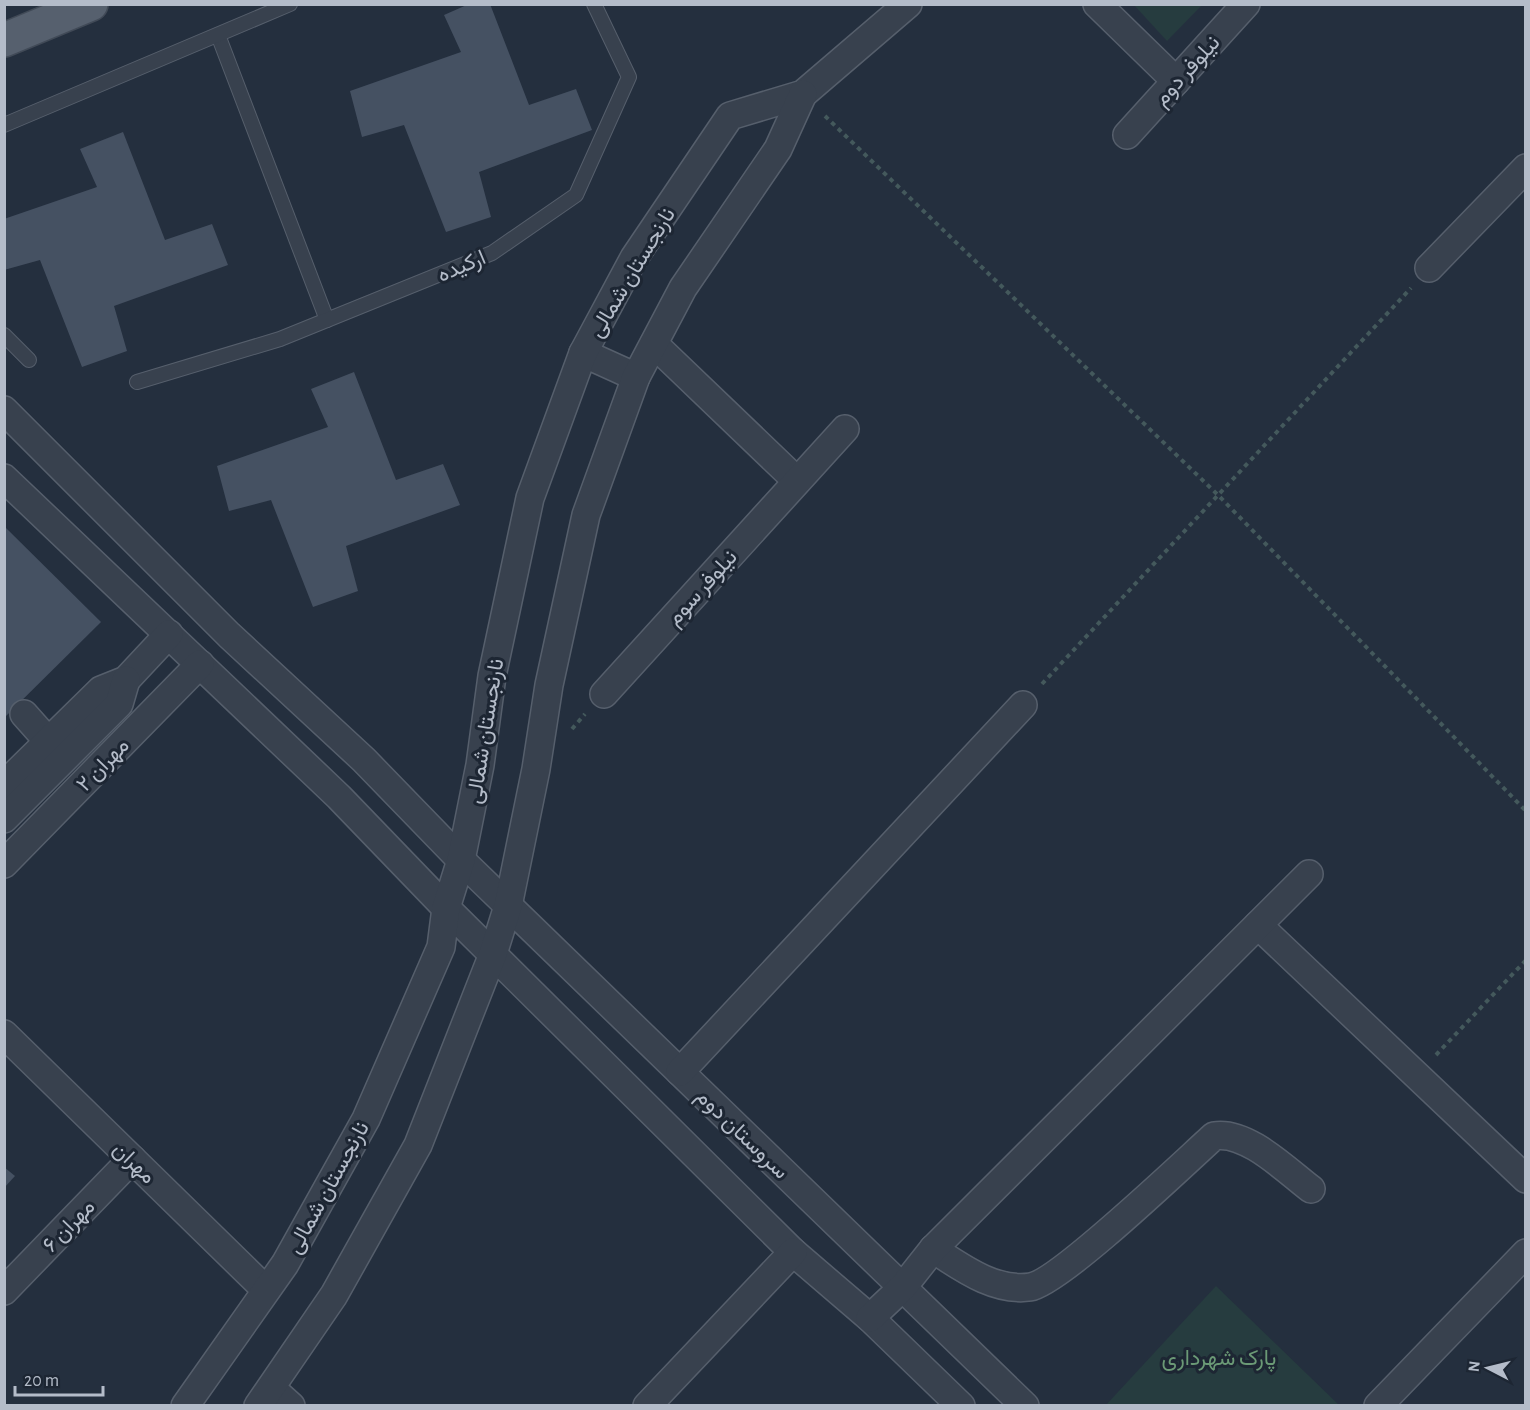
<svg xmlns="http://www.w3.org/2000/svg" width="1530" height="1410" font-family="'Alegreya Sans',Vazirmatn,sans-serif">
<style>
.green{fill:#263c3f}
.building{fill:#455162}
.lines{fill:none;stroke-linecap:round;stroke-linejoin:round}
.service-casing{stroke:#565f6c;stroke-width:16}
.minor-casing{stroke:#565f6c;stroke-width:30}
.primary-casing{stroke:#414a57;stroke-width:36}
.path{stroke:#44595c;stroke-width:4;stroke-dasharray:4.5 4.5;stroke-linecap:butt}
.service{stroke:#38414e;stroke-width:14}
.minor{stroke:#38414e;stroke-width:27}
.primary{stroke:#56606e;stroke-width:33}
.labels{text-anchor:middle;stroke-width:6;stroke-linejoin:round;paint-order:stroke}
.street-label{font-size:22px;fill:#b4bcc9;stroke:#1d2633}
.park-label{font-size:22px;fill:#6b9a76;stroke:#1d2633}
</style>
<rect width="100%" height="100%" fill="#242f3e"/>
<!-- green -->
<g class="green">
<path d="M1134,5H1202L1167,41Z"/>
<path d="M1216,1286L1339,1405H1106Z"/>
</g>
<!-- building -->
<g class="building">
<path d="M469,4H490L529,105L576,89L592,130L479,172L491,217L446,232L404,125L362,137L350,91L461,52L444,15Z"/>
<path d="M123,132L165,240L212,224L228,265L114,306L127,351L82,367L40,260L4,270V219L97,187L80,149Z"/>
<path d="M354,372L396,480L443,464L460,505L346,546L358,591L313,607L271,500L229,511L217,466L328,427L311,389Z"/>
<path d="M6,528L101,622L4,718V529Z"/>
<path d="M4,1167L15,1176L4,1188Z"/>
</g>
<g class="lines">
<!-- service casing -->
<g class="service-casing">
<g id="service">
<path d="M218,35L327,320"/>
<path d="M4,125L290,4"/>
<path d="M4,335L29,360"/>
<path d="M137,382L280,339L492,253L576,195L629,77L594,4"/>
</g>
</g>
<!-- minor casing -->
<g class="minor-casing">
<g id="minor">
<path d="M1097,4L1176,81"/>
<path d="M1127,135L1246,4"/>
<path d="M1429,268L1526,168"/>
<path d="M654,344L797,481"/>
<path d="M583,353L636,377"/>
<path d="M4,410L229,635L364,760L461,860L1025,1406"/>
<path d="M4,478L339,797L446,908L793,1252L870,1318L961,1406"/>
<path d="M604,694L845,429"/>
<path d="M24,714L48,741"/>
<path d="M4,785L101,690L126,680L169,634"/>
<path d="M4,819L119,704L126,680"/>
<path d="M4,864L200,664"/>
<path d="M1258,925L1526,1179"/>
<path d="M4,1034L266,1290"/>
<path d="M680,1072L1023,705"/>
<path d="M933,1249C961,1267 994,1292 1030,1287C1059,1283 1184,1163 1214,1136C1246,1130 1286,1170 1311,1189"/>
<path d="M4,1291L132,1159"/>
<path d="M870,1318L903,1287L933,1249L1309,874"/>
<path d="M271,1388L291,1406"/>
<path d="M185,1406L285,1264L366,1119L441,947L446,908L461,860L480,765L492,676L530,498L583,353L634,258L730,116L803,94L908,4"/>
<path d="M258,1406L334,1295L418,1145L493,954L508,906L536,769L549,685L586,515L636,377L683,288L778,149L803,94"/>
<path d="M647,1406L793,1252"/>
<path d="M1378,1406L1526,1253"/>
</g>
</g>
<!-- primary casing -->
<g class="primary-casing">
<path id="primary" d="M4,40L91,4"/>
</g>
<!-- path -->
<g class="path">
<path d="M825,116L1218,495L1526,811"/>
<path d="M1042,684L1411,288"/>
<path d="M572,729L585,714"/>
<path d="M1436,1055L1526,960"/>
</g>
<!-- service -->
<use href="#service" class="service"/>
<!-- minor -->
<use href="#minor" class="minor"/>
<!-- primary -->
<use href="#primary" class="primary"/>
</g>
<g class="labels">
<!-- street labels -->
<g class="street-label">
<text transform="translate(1186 70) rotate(-48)" y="8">نیلوفر دوم</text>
<text transform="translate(461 265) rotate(-23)" y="8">ارکیده</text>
<text transform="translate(631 272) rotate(-59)" y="8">نارنجستان شمالی</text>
<text transform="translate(701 587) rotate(-48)" y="8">نیلوفر سوم</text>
<text transform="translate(484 731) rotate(-81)" y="8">نارنجستان شمالی</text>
<text transform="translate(102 764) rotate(-46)" y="8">مهران ۲</text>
<text transform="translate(743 1133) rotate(44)" y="8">سروستان دوم</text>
<text transform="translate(135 1162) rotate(44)" y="8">مهران</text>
<text transform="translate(327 1187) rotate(-61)" y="8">نارنجستان شمالی</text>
<text transform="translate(68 1225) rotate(-46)" y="8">مهران ۶</text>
</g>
<!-- park labels -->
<g class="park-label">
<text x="1219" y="1365">پارک شهرداری</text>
</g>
</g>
<!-- border -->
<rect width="1530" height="1410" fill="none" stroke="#b4bcc9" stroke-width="12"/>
<!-- north arrow -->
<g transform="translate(1488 1368) rotate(277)" stroke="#1d2633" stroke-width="4.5" paint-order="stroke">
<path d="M0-4.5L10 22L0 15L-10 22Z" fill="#b4bcc9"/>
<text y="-9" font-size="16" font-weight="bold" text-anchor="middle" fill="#b4bcc9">N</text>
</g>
<!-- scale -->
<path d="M15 1386v9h88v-9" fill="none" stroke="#b4bcc9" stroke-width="3"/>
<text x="24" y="1386" font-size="18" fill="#b4bcc9" stroke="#1d2633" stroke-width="4.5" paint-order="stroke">20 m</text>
</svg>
